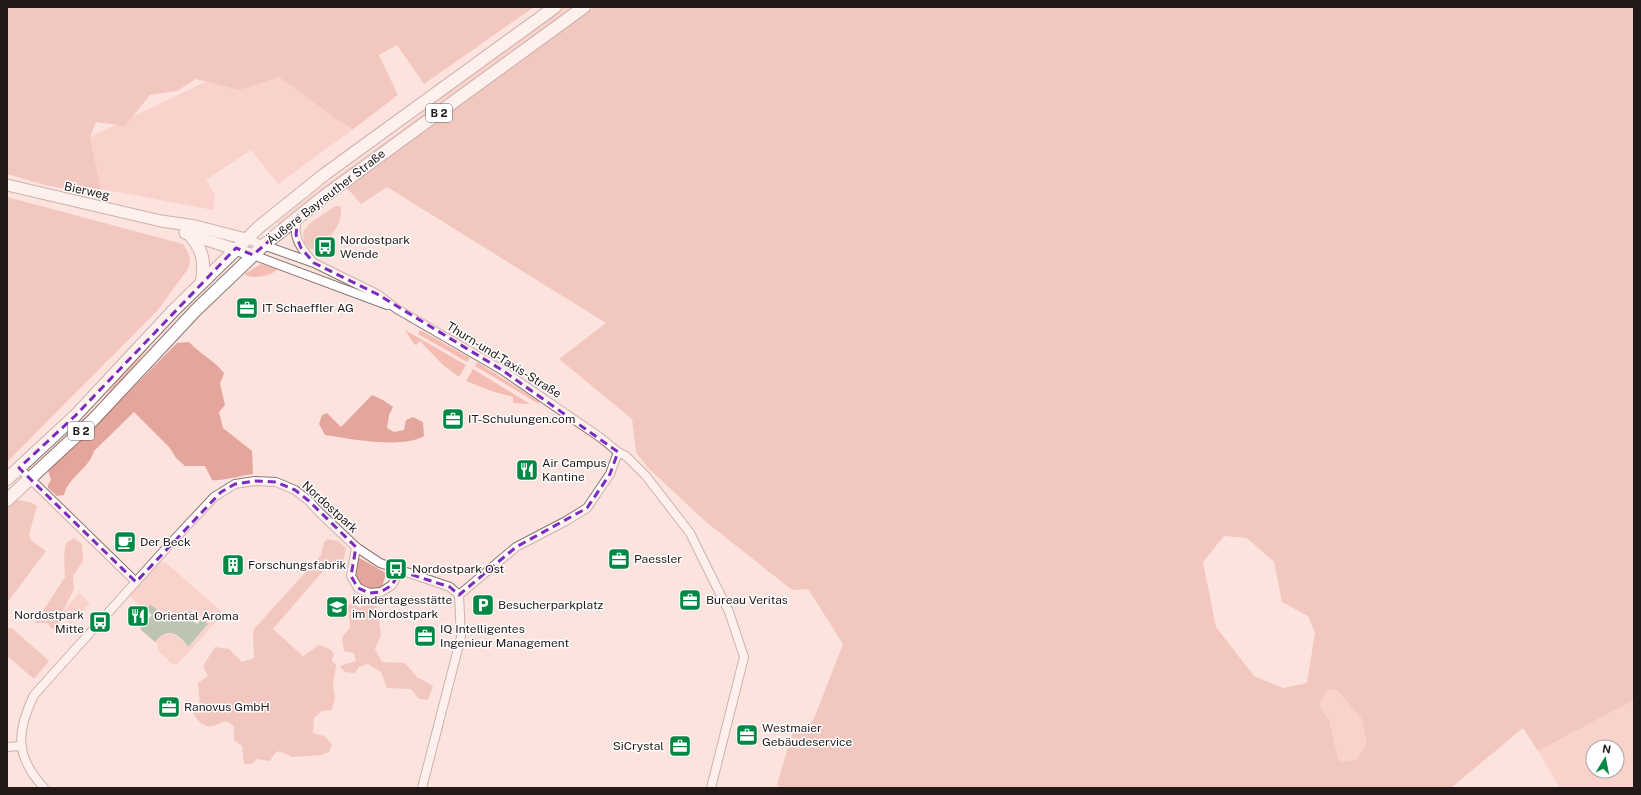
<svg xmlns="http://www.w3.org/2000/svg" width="1641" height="795" font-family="'Public Sans',sans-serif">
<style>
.green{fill:#f4bdb4;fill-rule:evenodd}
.forest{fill:#e4a59c;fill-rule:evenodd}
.water{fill:#6fa17c}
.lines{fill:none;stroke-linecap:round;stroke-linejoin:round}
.minor-casing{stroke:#8c7571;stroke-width:10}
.secondary-casing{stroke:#8c7571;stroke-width:13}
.primary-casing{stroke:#8c7571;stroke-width:14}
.minor{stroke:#fff;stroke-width:8}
.secondary{stroke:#fff;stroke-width:11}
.primary{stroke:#fff;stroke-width:12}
.marked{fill:none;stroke:#7b2cbf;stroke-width:3;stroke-dasharray:8 5;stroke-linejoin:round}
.labels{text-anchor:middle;stroke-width:3;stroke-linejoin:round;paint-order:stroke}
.shield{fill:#fff;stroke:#645e5d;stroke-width:1}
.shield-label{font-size:11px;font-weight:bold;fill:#221918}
.street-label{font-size:12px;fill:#221918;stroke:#fff}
.poi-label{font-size:12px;fill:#221918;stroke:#fff;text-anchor:start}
</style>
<rect width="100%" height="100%" fill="#fde3de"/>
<!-- green -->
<g class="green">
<path d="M563,7H576L335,181L278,225L276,223L321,188L404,128L458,84Z"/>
<path d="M289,74L351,131L278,184L251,150L206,180L215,195L213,210L101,189L90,137L205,82Z"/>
<path d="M261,264L277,269C273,276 251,280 244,274Z"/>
<path d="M192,301L152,343L129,373L94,413L32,469L33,467L101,402L121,375L167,323Z"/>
<path d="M405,330L466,365L459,377L443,365L420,341L416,345L414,344Z"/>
<path d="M420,330L470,358L467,362L418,334Z"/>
<path d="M477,362L538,401L539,404L475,366Z"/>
<path d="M473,369L530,404L513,403V397L491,391L466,381Z"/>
<path d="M160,561L165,562L221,611V616L178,664H172L158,650L157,644L155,642C167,628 179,634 188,647L208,624L193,609L174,616H164L151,605L144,608L129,596Z"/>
<path d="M79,593L90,603L71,624L60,614Z"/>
<path d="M1336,689L1361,718L1367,744L1356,760L1339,762L1329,720L1319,706L1326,691Z"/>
<path d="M1634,700V788H1560L1538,751ZM1593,747H1617V771H1593Z"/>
</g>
<!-- forest -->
<g class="forest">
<path d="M7,7H534L424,84L397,45L379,55L398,95L352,130L279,77L239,90L196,79L177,91L150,95L125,126L96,122L90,137L101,189C69,194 38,183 7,174Z"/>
<path d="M594,7H1634V700L1538,751L1523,728L1451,788H779L777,784L793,731L813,721L843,644L808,589L792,590L706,522L647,467L636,452L632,419L559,359L606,323L387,187L361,204L346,187ZM1224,536L1247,538L1274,562L1282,602L1308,616L1315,633L1307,683L1283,688L1254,676L1216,627L1203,562ZM1336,689L1361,718L1367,744L1356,760L1339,762L1329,720L1319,706L1326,691Z"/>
<path d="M7,197L183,244C189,253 192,259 188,269L157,311L7,462Z"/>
<path d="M335,206H340C346,220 328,241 318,249H310L304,243L303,232L309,224Z"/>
<path d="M189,342C200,354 214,360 224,373L220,384L225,405L219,412L223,428L252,451L253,474C244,475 218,482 212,480L205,466H185L176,458L170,448L134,412L94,451C89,469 68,477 64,495L57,496L48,488V485L51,480L48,470L92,429L177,343Z"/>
<path d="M372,395L383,400L393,407L389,415L387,428L394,432L404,430L406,420L413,417L423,422L424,436C402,449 351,439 325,435L319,424L322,415L327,413L341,427Z"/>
<path d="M16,500L30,502L37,506L29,535L32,541L46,551L7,603V508Z"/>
<path d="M74,538L82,544L83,561L73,576L74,589L60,617L59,628L52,629L47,623H35L65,577L64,556L66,543Z"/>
<path d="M328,539L338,541L346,548L343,563L338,566L330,563L273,629L303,656L319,645L330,649L334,654L332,661L336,665L333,686L335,698L332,710L322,711L314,718L313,733L324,736L332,744L329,752L321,755L292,757L280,751L275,753L270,761L257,759L252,764H244L242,746L234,740V726L226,721C222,722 217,725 213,726C204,728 196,720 193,712L200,708L198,683L208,676L203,666L215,647L229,649L242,662L254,658L253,633L254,629L321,555L324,542Z"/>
<path d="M356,556L386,573L377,605L381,635L375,649L382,662L405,663L417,677L433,686L428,700L419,699L411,689L387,688L381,672L368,664L359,667L355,673L344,672L340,666L356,661L354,653L344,651L342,637L350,628L348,605L352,603L360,608L366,597C356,581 353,575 356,556Z"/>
<path d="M7,628H12L49,661L34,679L7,656Z"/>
</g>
<!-- water -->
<path class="water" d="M151,605L165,616C173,616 187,610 192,611L187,615L197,624L202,619L208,624L188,647C179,633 167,627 155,642L140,629L152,615L144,608Z"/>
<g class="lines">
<!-- minor casing -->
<g class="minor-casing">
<g id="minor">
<path d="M298,216C291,236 300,247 312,261"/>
<path d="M246,239L314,263L377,294L397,309L502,370L601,438L618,452L626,456L646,476L690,533L729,612L744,657L711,788"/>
<path d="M253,255L387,305"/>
<path d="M19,468L136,582"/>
<path d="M356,547L351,576L358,588L369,593L381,592L392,585L400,571"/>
<path d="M459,595L516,547L566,521L587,508L610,474L618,452"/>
<path d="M7,747L20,746"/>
<path d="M44,788C15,756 16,733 34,695L169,545L214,497L235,484L255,481L276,482L295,490L309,501L319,512L356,547L380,563L450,587L459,595L461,637L422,788"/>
</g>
</g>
<!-- secondary casing -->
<g class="secondary-casing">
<g id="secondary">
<path d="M7,185L161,221L195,226L246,239"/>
<path d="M185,233L253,255"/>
</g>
</g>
<!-- primary casing -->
<g class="primary-casing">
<g id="primary">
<path d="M190,235C203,250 205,262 202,282"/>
<path d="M7,479L75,416L173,311L259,227L325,174L555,7"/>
<path d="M7,500L92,421L196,310L265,244L326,195L584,7"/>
</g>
</g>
<!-- minor -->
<use href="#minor" class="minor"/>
<!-- secondary -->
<use href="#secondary" class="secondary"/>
<!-- primary -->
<use href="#primary" class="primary"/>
</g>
<!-- marked area -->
<path d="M0 0H1641V795H0ZM298,216L296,235L301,248L314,263L377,294L502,370L618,452L610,474L587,508L516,547L459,595L450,587L400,571L392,585L381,592L369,593L358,588L351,576L356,547L309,501L295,490L276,482L255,481L235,484L221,492L136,582L19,468L75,416L236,248L253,255Z" fill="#fde3de" fill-opacity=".55" fill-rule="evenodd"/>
<path class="marked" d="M298,216L296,235L301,248L314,263L377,294L502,370L618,452L610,474L587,508L516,547L459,595L450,587L400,571L392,585L381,592L369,593L358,588L351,576L356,547L309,501L295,490L276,482L255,481L235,484L221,492L136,582L19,468L75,416L236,248L253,255Z"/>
<!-- icons -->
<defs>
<g id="bus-square" transform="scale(1.15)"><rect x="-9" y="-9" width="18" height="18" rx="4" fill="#084" stroke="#fff"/><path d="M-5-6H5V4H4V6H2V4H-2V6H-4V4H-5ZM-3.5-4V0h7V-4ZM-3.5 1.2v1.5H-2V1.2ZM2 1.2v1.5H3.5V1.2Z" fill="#fff"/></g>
<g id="office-square" transform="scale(1.15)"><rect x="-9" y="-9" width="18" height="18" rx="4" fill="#084" stroke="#fff"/><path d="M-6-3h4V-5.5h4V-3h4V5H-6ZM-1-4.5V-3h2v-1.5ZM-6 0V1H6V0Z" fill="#fff"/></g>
<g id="restaurant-square" transform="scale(1.15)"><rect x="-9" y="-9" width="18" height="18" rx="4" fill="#084" stroke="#fff"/><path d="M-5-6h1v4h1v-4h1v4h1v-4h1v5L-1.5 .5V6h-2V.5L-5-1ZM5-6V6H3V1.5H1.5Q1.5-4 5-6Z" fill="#fff"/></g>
<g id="cafe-square" transform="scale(1.15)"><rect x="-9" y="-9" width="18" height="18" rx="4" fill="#084" stroke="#fff"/><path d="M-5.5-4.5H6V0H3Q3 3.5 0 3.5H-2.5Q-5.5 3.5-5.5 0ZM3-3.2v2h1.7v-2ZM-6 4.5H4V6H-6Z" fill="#fff"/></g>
<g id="building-square" transform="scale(1.15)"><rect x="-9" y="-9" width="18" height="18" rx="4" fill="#084" stroke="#fff"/><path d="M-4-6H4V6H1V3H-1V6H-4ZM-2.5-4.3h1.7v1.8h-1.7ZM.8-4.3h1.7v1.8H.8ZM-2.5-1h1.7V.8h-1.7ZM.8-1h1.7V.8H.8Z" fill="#fff"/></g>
<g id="parking-square" transform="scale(1.15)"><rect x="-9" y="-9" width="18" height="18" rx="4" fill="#084" stroke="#fff"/><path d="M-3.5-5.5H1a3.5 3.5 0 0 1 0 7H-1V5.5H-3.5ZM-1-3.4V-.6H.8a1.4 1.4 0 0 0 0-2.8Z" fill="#fff"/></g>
<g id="school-square" transform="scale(1.15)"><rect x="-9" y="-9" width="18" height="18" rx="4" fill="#084" stroke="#fff"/><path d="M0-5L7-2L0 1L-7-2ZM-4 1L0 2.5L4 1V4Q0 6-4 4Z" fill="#fff"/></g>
</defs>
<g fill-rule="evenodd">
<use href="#bus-square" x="325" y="247"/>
<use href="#office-square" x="247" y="308"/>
<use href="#office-square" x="453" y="419"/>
<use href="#restaurant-square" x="527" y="470"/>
<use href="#cafe-square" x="125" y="542"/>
<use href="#office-square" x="619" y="559"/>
<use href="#building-square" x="233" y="565"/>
<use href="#bus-square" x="396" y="569"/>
<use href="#office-square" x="690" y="600"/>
<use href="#parking-square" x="483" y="605"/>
<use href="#school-square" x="337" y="607"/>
<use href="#restaurant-square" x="138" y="616"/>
<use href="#bus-square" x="100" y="622"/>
<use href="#office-square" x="425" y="636"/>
<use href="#office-square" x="169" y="707"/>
<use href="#office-square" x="747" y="735"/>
<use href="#office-square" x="680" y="746"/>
</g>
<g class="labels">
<!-- shield labels -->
<g class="shield">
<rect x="426" y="104" width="26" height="18" rx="3"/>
<rect x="68" y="422" width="26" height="18" rx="3"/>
</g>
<g class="shield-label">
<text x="439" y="117">B 2</text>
<text x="81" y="435">B 2</text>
</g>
<!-- street labels -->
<g class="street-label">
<text transform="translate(87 191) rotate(12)" y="4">Bierweg</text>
<text transform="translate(326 197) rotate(-38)" y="4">Äußere Bayreuther Straße</text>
<text transform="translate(504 360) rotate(32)" y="4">Thurn-und-Taxis-Straße</text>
<text transform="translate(330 507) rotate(42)" y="4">Nordostpark</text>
</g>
<!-- poi labels -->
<g class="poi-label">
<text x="340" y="244">Nordostpark<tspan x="340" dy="14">Wende</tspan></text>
<text x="262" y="312">IT Schaeffler AG</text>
<text x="468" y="423">IT-Schulungen.com</text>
<text x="542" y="467">Air Campus<tspan x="542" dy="14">Kantine</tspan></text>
<text x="140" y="546">Der Beck</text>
<text x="634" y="563">Paessler</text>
<text x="248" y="569">Forschungsfabrik</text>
<text x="412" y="573">Nordostpark Ost</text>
<text x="352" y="604">Kindertagesstätte<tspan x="352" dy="14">im Nordostpark</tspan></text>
<text x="706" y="604">Bureau Veritas</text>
<text x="498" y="609">Besucherparkplatz</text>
<text x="84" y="619" text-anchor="end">Nordostpark<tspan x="84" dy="14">Mitte</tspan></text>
<text x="154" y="620">Oriental Aroma</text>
<text x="440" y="633">IQ Intelligentes<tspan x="440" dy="14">Ingenieur Management</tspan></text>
<text x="184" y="711">Ranovus GmbH</text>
<text x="762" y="732">Westmaier<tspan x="762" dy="14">Gebäudeservice</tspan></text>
<text x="664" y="750" text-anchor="end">SiCrystal</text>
</g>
</g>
<!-- border -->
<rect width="1641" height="795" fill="none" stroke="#221918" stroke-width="16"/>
<!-- north arrow -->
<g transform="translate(1605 759) rotate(10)"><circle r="19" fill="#ffffff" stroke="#a7a3a3"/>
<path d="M0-3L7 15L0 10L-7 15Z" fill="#008844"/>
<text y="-6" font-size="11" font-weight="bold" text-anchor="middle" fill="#221918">N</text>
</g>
</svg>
